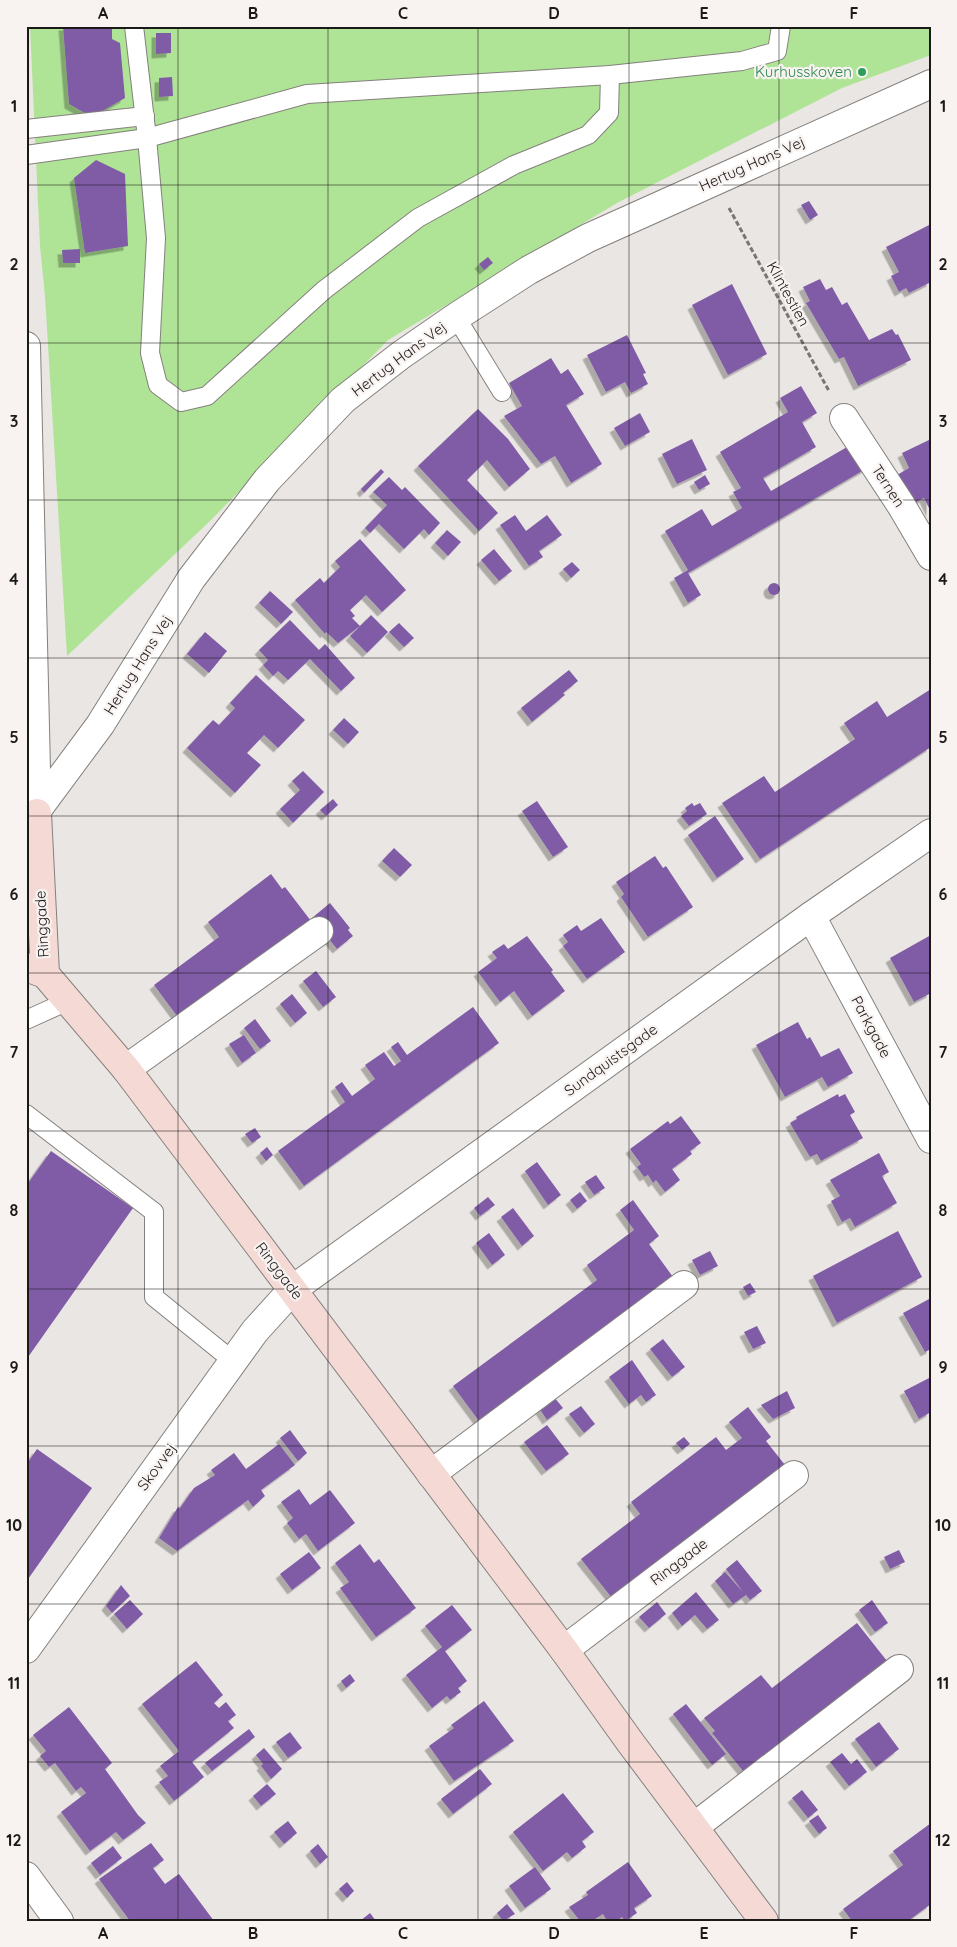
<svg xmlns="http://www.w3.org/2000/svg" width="957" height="1947" font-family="Quicksand,sans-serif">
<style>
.green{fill:#afe496}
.building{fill:#805ca7;filter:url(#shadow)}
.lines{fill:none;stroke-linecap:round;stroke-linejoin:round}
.lane-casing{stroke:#84807d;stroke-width:20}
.street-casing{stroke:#84807d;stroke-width:30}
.secondary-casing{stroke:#84807d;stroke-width:30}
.path{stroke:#787674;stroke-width:3;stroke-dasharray:5 2.5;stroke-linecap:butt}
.lane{stroke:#fff;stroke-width:18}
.street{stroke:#fff;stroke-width:28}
.secondary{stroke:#f5d9d5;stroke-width:28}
.grid{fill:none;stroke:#1b1a19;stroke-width:1;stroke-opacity:0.55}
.leisure-dot{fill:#2e9e5b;stroke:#f8f3f0;stroke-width:2}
.labels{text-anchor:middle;stroke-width:4.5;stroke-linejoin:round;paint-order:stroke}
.leisure-label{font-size:15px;fill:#27864d;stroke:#f8f3f0;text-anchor:end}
.street-label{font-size:15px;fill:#1b1a19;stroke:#f8f3f0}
.neatline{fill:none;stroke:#1b1a19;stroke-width:2}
.grid-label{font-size:16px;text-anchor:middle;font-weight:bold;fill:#1b1a19}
</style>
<defs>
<filter id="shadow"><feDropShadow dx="-4.5" dy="4.5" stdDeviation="0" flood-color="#0004"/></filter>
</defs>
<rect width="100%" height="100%" fill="#eae6e3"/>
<!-- green -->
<path class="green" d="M30,26H931V55L842,88L617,203L388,340L209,522L67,656L45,296L40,246Z"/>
<!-- building -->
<g class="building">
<path d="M63,26H112V39L120,43L125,98L92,117L69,104Z"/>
<path d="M156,33H171V53L156,54Z"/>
<path d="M172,77L173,96L159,97V78Z"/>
<path d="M96,160L125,174L128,246L85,253L74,178Z"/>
<path d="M809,201L818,215L810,220L801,205Z"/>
<path d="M931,224V282L909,293L906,288L899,292L891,276L899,272L886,247Z"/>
<path d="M80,249V263H63L62,250Z"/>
<path d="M488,257L493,263L484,270L479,264Z"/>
<path d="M820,279L826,290L832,287L842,305L847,302L869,340L892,329L896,335L898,334L911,360L858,386L844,357L839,359L806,303L810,301L803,287Z"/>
<path d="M732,284L767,354L728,375L692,305Z"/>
<path d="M627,335L646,373L643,374L648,384L631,393L625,382L606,392L587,355Z"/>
<path d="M551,358L561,374L568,369L584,394L566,405L602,464L571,483L555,456L541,464L504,416L522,406L509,383Z"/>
<path d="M801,386L817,413L802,422L816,447L763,478L771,491L854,443L869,467L688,573L701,595L688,603L674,578L688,570L665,531L702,509L712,526L742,508L733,492L741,488L720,452L788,412L780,398Z"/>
<path d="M478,409L508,439L530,469L509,487L487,460L467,480L498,513L479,531L418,466Z"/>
<path d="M640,413L650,432L625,446L614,428Z"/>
<path d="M692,439L707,470L677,484L662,454Z"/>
<path d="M931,439V512L924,498L911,505L897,475L909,468L902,453Z"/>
<path d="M381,469L384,472L364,493L361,489Z"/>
<path d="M705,475L710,484L699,490L694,482Z"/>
<path d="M389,477L402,490L405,487L440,523L429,535L424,529L404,549L379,524L370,533L365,528L387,505L373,492Z"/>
<path d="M515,515L526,531L547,515L562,535L539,551L543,557L529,566L500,525Z"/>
<path d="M447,530L461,542L448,556L435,543Z"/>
<path d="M360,539L406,590L382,612L366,595L350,610L355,616L352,618L360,626L371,615L388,632L367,653L350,636L360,626L338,643L326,632L325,634L295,600L320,578L324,583L340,567L335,561Z"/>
<path d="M494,549L512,571L499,581L481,560Z"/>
<path d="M572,562L580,570L571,578L563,569Z"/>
<circle cx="774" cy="589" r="6"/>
<path d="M270,591L293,612L281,624L259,603Z"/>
<path d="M290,620L319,650L325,644L355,678L341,691L310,659L288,680L278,671L273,676L263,665L268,660L259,650Z"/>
<path d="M399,623L414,638L404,647L389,632Z"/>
<path d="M205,632L227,651L209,673L187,654Z"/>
<path d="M569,670L578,681L563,693L565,695L532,722L521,708Z"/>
<path d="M256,675L305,720L278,748L264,735L247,753L261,765L235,793L187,748L213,720L219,725L235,708L230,703Z"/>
<path d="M931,689V747L760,859L722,803L764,776L775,792L855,739L844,723L877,701L887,717Z"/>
<path d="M344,718L359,732L348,744L333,730Z"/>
<path d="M303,771L324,792L293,823L280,809L300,790L292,781Z"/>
<path d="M333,799L338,805L326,816L320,810Z"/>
<path d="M537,801L568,847L553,857L522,811Z"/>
<path d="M692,803L694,806L700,803L707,814L689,826L681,816L687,811L685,808Z"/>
<path d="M715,816L744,859L717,878L688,835Z"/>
<path d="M394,848L412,865L400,877L382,861Z"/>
<path d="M655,856L663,868L666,866L693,907L648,937L621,897L624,894L616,882Z"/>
<path d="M271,874L282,889L285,887L311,921L180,1020L154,985L219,937L208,922Z"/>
<path d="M330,903L350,928L348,930L353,936L337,949L312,918Z"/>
<path d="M601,918L625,952L587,979L563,946L568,942L563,935L577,925L581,931Z"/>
<path d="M931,935V993L914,1002L890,958Z"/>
<path d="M527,936L553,970L551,972L565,991L532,1016L514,991L500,1002L478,972L497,958L492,952L504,944L508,949Z"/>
<path d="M316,971L336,997L323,1007L303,981Z"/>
<path d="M292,994L307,1013L295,1023L280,1004Z"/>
<path d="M473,1007L499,1043L304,1186L278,1151L345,1102L335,1087L342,1082L352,1096L375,1079L365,1065L384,1052L394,1066L401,1061L391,1047L398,1042L407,1055Z"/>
<path d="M255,1019L271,1041L260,1049L244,1028Z"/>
<path d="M798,1022L807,1039L810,1037L821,1057L839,1048L853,1073L828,1087L822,1077L785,1097L756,1045Z"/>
<path d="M244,1035L256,1053L242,1063L229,1044Z"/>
<path d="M838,1094L839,1097L845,1094L855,1112L850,1115L863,1138L821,1161L817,1154L810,1157L790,1123L797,1119L796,1117Z"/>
<path d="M681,1116L701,1143L690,1151L692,1154L672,1169L680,1180L665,1192L656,1180L653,1183L648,1175L644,1177L637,1167L641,1164L630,1149L668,1121L670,1124Z"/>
<path d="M255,1128L261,1137L252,1143L245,1134Z"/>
<path d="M267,1147L273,1155L266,1161L260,1153Z"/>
<path d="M51,1151L133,1208L26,1360V1186Z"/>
<path d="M879,1153L889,1172L882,1176L897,1203L855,1227L850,1218L842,1222L831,1201L840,1196L830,1180Z"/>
<path d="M537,1162L561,1195L548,1205L525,1171Z"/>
<path d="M596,1175L605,1188L594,1195L585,1182Z"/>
<path d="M580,1192L587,1201L577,1209L570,1200Z"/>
<path d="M488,1197L495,1205L480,1216L474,1208Z"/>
<path d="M633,1200L659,1236L649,1244L673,1277L479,1421L453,1386L597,1280L587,1265L634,1230L620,1210Z"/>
<path d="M513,1208L534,1236L522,1246L501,1217Z"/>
<path d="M898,1231L922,1277L837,1323L813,1276Z"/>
<path d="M489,1233L505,1255L492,1265L476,1243Z"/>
<path d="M710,1251L718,1266L700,1275L692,1260Z"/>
<path d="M750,1283L756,1292L748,1296L743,1287Z"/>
<path d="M931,1298V1349L925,1352L903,1313Z"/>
<path d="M757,1326L766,1343L753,1349L744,1332Z"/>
<path d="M663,1339L685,1367L672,1377L650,1349Z"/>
<path d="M632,1360L656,1395L646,1402L641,1395L629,1404L609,1377Z"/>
<path d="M931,1377V1412L919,1419L904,1391Z"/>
<path d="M787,1391L795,1408L773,1419L761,1405Z"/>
<path d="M554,1397L563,1408L547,1420L539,1408Z"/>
<path d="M581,1406L595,1424L584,1433L569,1414Z"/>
<path d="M748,1407L771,1437L766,1441L785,1465L612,1598L581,1559L640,1514L631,1502L716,1437L726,1450L742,1438L729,1422Z"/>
<path d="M547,1425L569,1454L546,1471L524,1442Z"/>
<path d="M290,1430L307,1453L298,1461L280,1438Z"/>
<path d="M684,1437L690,1444L682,1450L676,1443Z"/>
<path d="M279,1444L295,1465L261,1490L265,1496L253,1507L248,1500L177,1551L159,1538L178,1507L180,1508L194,1488L215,1475L211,1470L234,1453L246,1469Z"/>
<path d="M37,1449L92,1488L26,1582V1465Z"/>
<path d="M299,1489L310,1505L330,1490L355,1523L318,1551L306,1534L299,1539L287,1523L293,1518L281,1502Z"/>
<path d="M360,1544L374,1563L379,1559L416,1608L376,1637L340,1588L349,1582L335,1563Z"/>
<path d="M899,1550L905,1562L890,1569L884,1557Z"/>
<path d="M309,1552L321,1568L292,1590L280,1574Z"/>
<path d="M737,1560L762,1591L750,1600L746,1595L733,1604L715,1581L725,1572L743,1592L726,1569Z"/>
<path d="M121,1585L130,1596L112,1613L106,1606Z"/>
<path d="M696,1592L719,1620L707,1629L695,1615L682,1626L672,1613Z"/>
<path d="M130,1600L143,1614L127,1629L114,1614Z"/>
<path d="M872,1600L888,1623L875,1632L859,1610Z"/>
<path d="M657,1602L666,1614L649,1628L639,1617Z"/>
<path d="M452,1605L472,1630L445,1651L467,1681L458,1688L461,1692L450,1700L447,1696L432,1708L406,1675L442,1647L425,1626Z"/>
<path d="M857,1623L887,1661L743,1771L712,1733L715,1731L704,1718L761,1675L772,1688Z"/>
<path d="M196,1661L223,1695L214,1703L219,1708L226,1702L236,1715L228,1721L234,1728L192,1762L204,1777L174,1801L159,1782L168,1776L160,1766L179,1751L142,1704Z"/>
<path d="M350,1674L355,1681L346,1688L341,1681Z"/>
<path d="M484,1701L514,1741L454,1781L429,1746L454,1728L451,1725Z"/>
<path d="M686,1704L726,1754L712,1765L673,1714Z"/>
<path d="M69,1707L112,1763L105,1769L138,1815L146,1823L123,1840L116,1832L90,1851L61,1812L86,1793L81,1787L76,1791L55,1763L49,1767L40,1756L46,1751L33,1735Z"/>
<path d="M879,1722L899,1749L876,1767L855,1739Z"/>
<path d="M249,1729L255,1737L212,1771L205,1763Z"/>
<path d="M290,1732L302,1748L288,1758L276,1742Z"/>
<path d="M264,1748L282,1769L271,1779L261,1766L263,1764L256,1755Z"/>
<path d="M842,1753L851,1764L857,1759L867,1772L849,1786L830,1762Z"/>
<path d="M480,1769L492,1784L453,1814L441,1799Z"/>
<path d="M267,1784L276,1794L261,1806L253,1796Z"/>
<path d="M802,1790L818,1810L808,1818L792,1798Z"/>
<path d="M563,1793L594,1832L582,1841L586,1847L572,1858L567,1852L543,1871L513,1832Z"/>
<path d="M818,1815L827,1828L819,1834L809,1821Z"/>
<path d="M288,1821L297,1833L284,1844L274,1832Z"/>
<path d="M931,1823V1904L908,1921H852L843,1909L903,1865L893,1851Z"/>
<path d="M151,1843L164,1860L153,1868L165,1884L179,1874L214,1921H130L99,1879Z"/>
<path d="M318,1844L328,1857L320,1864L310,1851Z"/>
<path d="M113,1846L122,1858L100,1875L91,1863Z"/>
<path d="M628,1862L652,1896L634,1908L637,1913L625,1921L622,1917L617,1921H607L603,1914L592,1921H580L569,1907L588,1895L586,1892Z"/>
<path d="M535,1867L551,1889L525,1908L509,1886Z"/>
<path d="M347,1882L354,1891L347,1898L339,1889Z"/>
<path d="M507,1904L515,1914L503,1921L497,1913Z"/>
<path d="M370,1913L376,1921H360Z"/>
</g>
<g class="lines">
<!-- lane casing -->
<g class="lane-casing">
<g id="lane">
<path d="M134,26L147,138L156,238L150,353L158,385L181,402L207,396L324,290L418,218L514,165L588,135L609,113L610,75"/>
<path d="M26,129L145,116"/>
<path d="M26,155L147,138L307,94L610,75L742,61L777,51L781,26"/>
<path d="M456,317L502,392"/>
<path d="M26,1020L68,1001"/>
<path d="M26,1114L154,1212V1297L233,1361"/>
</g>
</g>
<!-- street casing -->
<g class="street-casing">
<g id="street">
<path d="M26,346L37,813"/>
<path d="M844,418L901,505L931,556"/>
<path d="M26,825L100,725L191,579L267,480L343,400L401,355L456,317L529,270L588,238L931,84"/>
<path d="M811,916L931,1139"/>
<path d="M126,1069L319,931"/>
<path d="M431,1474L684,1285"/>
<path d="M26,1649L255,1331L293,1289L811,916L931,833"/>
<path d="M564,1650L794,1475"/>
<path d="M694,1827L899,1669"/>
<path d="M26,1876L59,1921"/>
</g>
</g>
<!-- secondary casing -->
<g class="secondary-casing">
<g id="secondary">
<path d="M37,813L45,974"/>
<path d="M26,967L45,974L126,1069L564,1650L630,1742L764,1921"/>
</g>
</g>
<!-- path -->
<path class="path" d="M729,208L829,391"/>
<!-- lane -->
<use href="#lane" class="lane"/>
<!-- street -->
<use href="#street" class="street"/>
<!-- secondary -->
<use href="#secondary" class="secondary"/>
</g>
<!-- grid -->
<path class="grid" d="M178,26V1921M328,26V1921M478,26V1921M629,26V1921M779,26V1921M26,185H931M26,343H931M26,500H931M26,658H931M26,816H931M26,973H931M26,1131H931M26,1289H931M26,1446H931M26,1604H931M26,1762H931"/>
<!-- markers -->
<circle class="leisure-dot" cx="862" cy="72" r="5"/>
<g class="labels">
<!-- leisure labels -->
<g class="leisure-label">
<text x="852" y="77">Kurhusskoven</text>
</g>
<!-- street labels -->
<g class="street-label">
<text transform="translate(752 164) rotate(-24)" y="5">Hertug Hans Vej</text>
<text transform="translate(788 294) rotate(61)" y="5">Klintestien</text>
<text transform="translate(399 359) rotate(-37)" y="5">Hertug Hans Vej</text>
<text transform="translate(888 486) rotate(57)" y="5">Ternen</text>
<text transform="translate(138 665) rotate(-58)" y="5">Hertug Hans Vej</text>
<text transform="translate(42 924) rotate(-93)" y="5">Ringgade</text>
<text transform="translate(871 1027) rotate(62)" y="5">Parkgade</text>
<text transform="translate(611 1060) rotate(-36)" y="5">Sundquistsgade</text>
<text transform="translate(279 1271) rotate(53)" y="5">Ringgade</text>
<text transform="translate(157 1467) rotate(-54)" y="5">Skovvej</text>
<text transform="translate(679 1562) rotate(-37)" y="5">Ringgade</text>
</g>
</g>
<!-- border -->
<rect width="957" height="1947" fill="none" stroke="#f8f3f0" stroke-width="55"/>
<rect x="28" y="28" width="902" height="1892" class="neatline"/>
<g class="grid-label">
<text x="103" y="19">A</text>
<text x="253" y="19">B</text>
<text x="403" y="19">C</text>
<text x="554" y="19">D</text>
<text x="704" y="19">E</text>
<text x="854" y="19">F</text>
<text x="14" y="112">1</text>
<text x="943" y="112">1</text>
<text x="14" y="270">2</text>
<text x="943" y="270">2</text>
<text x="14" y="427">3</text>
<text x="943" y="427">3</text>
<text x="14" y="585">4</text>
<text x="943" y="585">4</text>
<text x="14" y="743">5</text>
<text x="943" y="743">5</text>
<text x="14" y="900">6</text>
<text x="943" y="900">6</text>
<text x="14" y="1058">7</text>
<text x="943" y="1058">7</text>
<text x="14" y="1216">8</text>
<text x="943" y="1216">8</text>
<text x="14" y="1373">9</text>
<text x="943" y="1373">9</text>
<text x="14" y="1531">10</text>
<text x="943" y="1531">10</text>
<text x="14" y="1689">11</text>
<text x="943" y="1689">11</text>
<text x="14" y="1846">12</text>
<text x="943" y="1846">12</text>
<text x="103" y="1939">A</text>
<text x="253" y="1939">B</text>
<text x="403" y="1939">C</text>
<text x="554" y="1939">D</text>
<text x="704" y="1939">E</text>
<text x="854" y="1939">F</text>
</g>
</svg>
